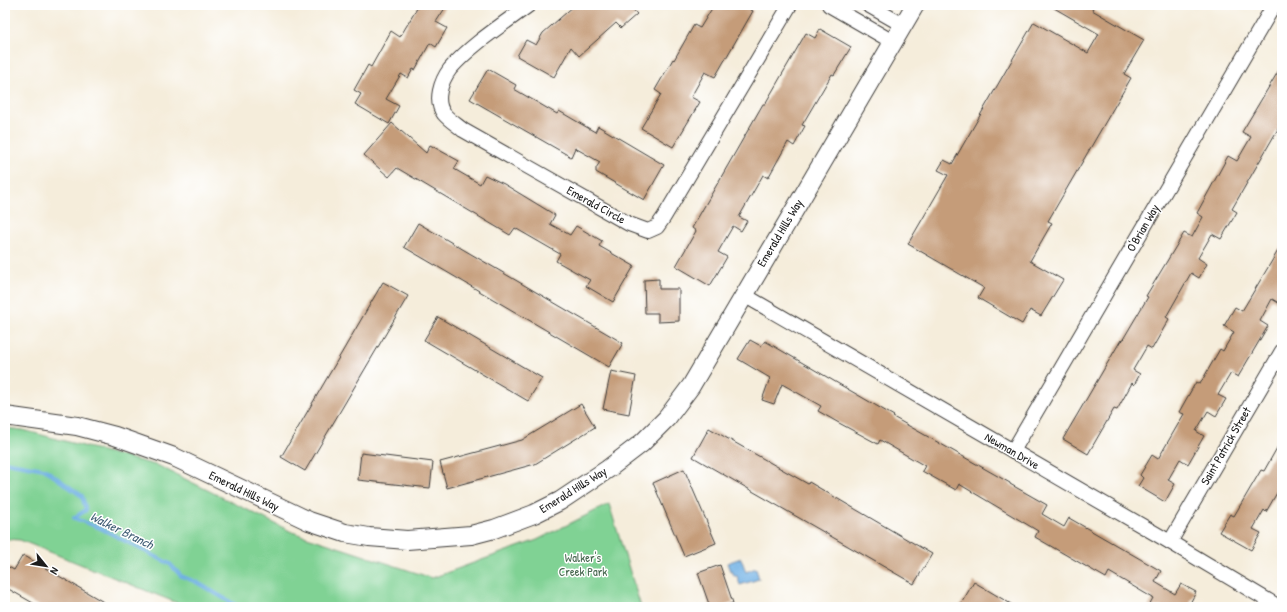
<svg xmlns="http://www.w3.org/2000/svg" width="1287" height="612" font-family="'Patrick Hand',sans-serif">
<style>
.green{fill:#80d294;stroke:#4e7758}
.water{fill:#70b0e4;stroke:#466680}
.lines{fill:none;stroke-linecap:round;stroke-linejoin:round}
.stream{stroke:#70b0e4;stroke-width:4}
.building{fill:#c59c79}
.minor-casing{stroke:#3d3b39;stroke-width:16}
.tertiary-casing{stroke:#3d3b39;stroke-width:20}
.minor{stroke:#fff;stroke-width:14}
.tertiary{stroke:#fff;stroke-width:18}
.labels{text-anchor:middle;stroke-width:3;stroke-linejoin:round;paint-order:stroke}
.street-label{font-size:12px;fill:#1c1c1c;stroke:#fff}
.park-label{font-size:12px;fill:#44654c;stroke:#fff}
.water-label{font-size:13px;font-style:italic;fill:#425f76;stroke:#fff}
</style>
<rect width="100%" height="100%" fill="#fff"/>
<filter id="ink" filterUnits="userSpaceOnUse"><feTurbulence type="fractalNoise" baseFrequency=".025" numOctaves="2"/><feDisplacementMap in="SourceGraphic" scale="8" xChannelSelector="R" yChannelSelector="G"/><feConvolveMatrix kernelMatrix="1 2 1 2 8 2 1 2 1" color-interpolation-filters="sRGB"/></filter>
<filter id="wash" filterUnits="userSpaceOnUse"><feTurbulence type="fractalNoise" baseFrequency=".012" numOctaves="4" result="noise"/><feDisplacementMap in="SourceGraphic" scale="16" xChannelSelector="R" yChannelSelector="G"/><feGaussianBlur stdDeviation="0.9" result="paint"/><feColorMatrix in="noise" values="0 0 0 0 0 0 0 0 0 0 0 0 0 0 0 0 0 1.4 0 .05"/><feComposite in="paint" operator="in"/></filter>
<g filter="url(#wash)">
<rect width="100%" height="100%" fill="#f5eddb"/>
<!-- green -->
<path class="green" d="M5,428L23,430L159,466L292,532L432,578L537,540L609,504L641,607H187L20,540L5,539Z"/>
<!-- water -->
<path class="water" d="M741,558L746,572L756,568L759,579L740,585L737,576H734L732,570L730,571L727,563Z"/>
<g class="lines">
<!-- stream -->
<g class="stream">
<path d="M5,462L44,469L82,496L86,510L74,518L100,528L170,564L181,576L196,582L239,607"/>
<path d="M262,607H298"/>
</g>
</g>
<g id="blocks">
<!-- building -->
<g class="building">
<path d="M419,5H447L436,22L447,28L436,47L430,43L415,70L413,69L408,78L401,74L386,99L399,106L389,124L355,104L361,94L354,90L368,65L371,67L391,31L400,37Z"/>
<path d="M575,5H629L637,14L621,28L616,23L579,56L571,47L554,77L517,56L526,40L536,45L543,33Z"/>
<path d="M714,5H743L753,11L715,77L705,72L691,97L700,102L673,147L641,128L661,94L655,90L673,59L674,60L694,25L700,28Z"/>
<path d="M1049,5H1094L1092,10L1144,40L1124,74L1131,78L1048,221L1052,223L1030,261L1063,280L1041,316L1030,310L1022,324L978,298L984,288L908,244L948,175L938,170L944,160L952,164L1034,22L1088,53L1099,34Z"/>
<path d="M820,29L851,47L834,75L832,74L802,125L805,126L794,146L788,142L768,178L763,175L739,217L747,221L741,231L733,226L718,252L727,257L710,286L676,266L696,231L692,228L763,104H765L806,33L815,38Z"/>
<path d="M1282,65V122L1232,209L1237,212L1221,239L1212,234L1198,258L1207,264L1199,278L1191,273L1166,317L1169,319L1152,349L1147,346L1133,370L1140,374L1134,385L1132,383L1117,410L1114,409L1088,454L1063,439L1121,340L1122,341L1148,297L1146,296L1184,233L1192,237L1203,217L1197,213L1228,156L1237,161L1251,137L1242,132Z"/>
<path d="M488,69L516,85L514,89L557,114L559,111L595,132L598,126L664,165L644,200L596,172V168L600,162L575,148L571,157L470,99Z"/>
<path d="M392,123L426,153L430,145L459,161L454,169L480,184L485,175L504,184L555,215L550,224L570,235L576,226L602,241L599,246L634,266L613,302L586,286L590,280L556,261L560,254L515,228L510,235L397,168L389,177L364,155Z"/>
<path d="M418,223L623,343L609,367L404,247Z"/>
<path d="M1282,244V305L1272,299L1260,321L1268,326L1238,377L1231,373L1218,395L1226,399L1216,416L1208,411L1196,431L1204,436L1188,464L1180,459L1168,480L1175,484L1165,502L1138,486L1143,478L1140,475L1152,455L1158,459L1184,414L1179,412L1196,382L1200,384L1220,349L1223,351L1234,332L1224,326L1235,307L1242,311Z"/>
<path d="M659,279V289H679V321L658,322V313H645L644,280Z"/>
<path d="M383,282L408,296L305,471L281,457Z"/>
<path d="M438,317L542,378L528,401L424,340Z"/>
<path d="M750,340L761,346L765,341L894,416L893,417L1010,483V484L1047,505L1042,514L1064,527L1069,518L1161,571L1155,582L1175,594L1181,584L1196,592L1188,607H1148L1153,598L1109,572L1106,578L1035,537L1038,531L959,484L956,490L922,471L925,466L880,440L878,444L839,423L818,411L821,406L782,384L774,404L762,400L770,378L738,359Z"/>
<path d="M611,371L636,376L629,414L603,409Z"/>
<path d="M581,404L595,427L535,464L447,488L440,462L522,440Z"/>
<path d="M709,428L808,484L809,482L932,554L914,584L693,457Z"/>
<path d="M1282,439V484L1266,512L1264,510L1253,529L1261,533L1251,550L1219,532L1230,514L1234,516L1261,470L1264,471Z"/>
<path d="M361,453L433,462L430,488L358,480Z"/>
<path d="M684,469L716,543L684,556L653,483Z"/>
<path d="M23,555L112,607H40L5,587V565L14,570Z"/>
<path d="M720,565L733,603L720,607H710L698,573Z"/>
<path d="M974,582L1016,607H959Z"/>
</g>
</g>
</g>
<g filter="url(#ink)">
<use href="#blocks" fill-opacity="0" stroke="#3d3b39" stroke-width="1"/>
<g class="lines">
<!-- minor casing -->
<g class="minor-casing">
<g id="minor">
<path d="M529,5C502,25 472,44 450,69C441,81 434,101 444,114C449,120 457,125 463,130L629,224L648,231L657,227L664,217L790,5"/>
<path d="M829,5L893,42"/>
<path d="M868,5L903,25"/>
<path d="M744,295L1170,542L1279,607"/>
<path d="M1013,451L1274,5"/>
<path d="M1170,542L1282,351"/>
</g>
</g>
<!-- tertiary casing -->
<g class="tertiary-casing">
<path id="tertiary" d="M5,416L77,426L115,436L174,457L309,521L345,533L369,537L407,540L471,535L494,529L534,514L560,501L608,469L642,443L667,418L691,386L915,5"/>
</g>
<!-- minor -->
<use href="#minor" class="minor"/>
<!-- tertiary -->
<use href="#tertiary" class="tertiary"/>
</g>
</g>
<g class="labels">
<!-- street labels -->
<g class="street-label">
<text transform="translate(596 205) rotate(29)" y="4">Emerald Circle</text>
<text transform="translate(1143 228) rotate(-60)" y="4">O'Brian Way</text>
<text transform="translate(780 233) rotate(-59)" y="4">Emerald Hills Way</text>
<text transform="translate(1226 446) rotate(-60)" y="4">Saint Patrick Street</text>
<text transform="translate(1012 451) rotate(30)" y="4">Newman Drive</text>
<text transform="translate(573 490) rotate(-32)" y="4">Emerald Hills Way</text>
<text transform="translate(244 491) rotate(26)" y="4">Emerald Hills Way</text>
</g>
<!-- park labels -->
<g class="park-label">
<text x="583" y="562">Walker's<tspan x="583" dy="14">Creek Park</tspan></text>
</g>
<!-- water labels -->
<g class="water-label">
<text transform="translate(122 530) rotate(26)" y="5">Walker Branch</text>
</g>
</g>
<!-- margin -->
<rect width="1287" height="612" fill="none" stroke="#fff" stroke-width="20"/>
<!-- north arrow -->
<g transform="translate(46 566) rotate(120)" stroke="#ffffff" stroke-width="3" paint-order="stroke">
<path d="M0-3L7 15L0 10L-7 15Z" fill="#1c1c1c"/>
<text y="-6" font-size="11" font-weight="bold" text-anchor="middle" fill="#1c1c1c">N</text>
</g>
</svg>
